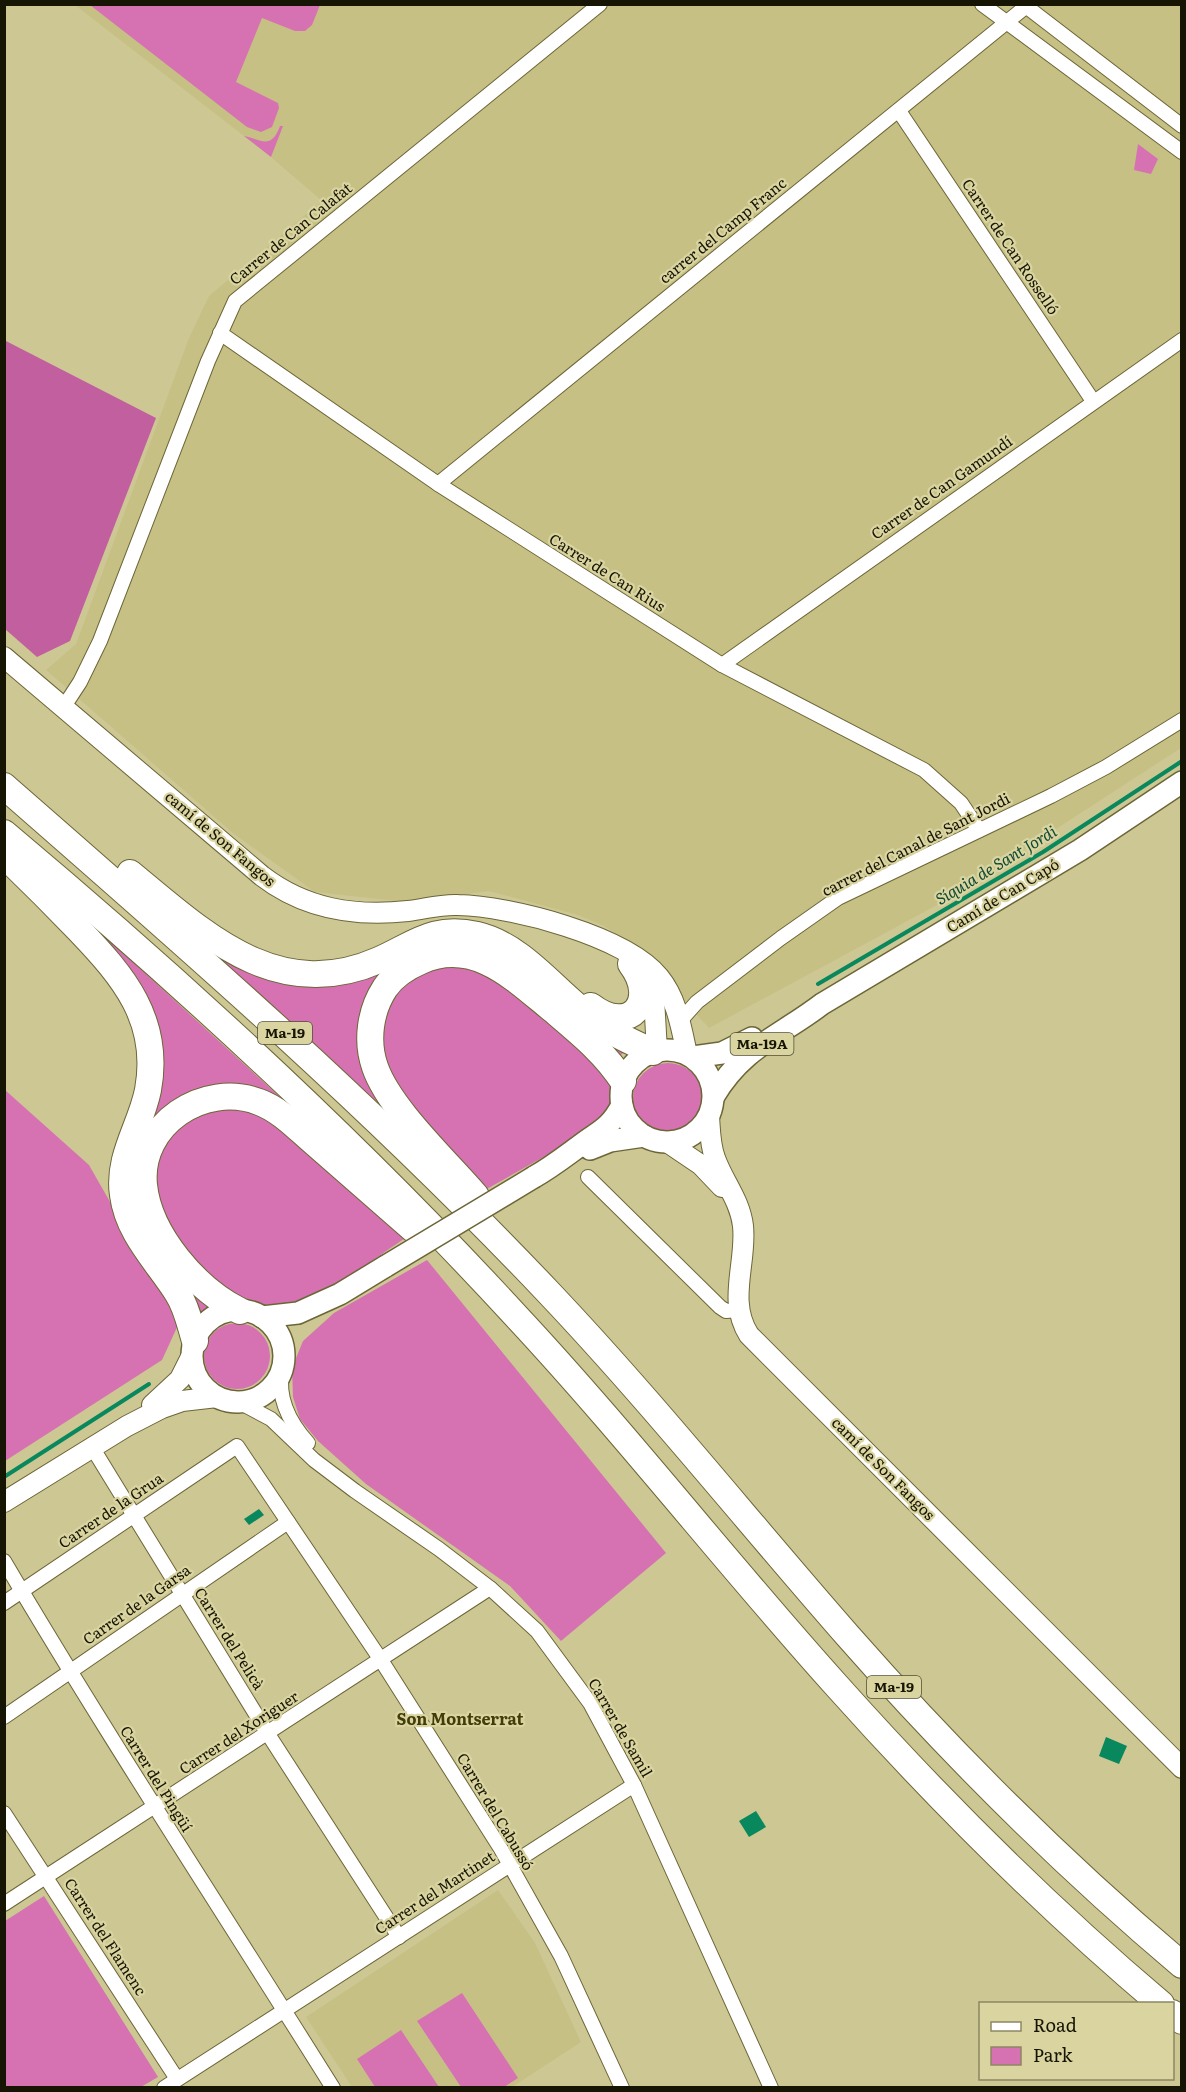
<svg xmlns="http://www.w3.org/2000/svg" width="1186" height="2092" font-family="Literata,serif">
<style>
.built{fill:#c6c085}
.green{fill:#d672b2}
.forest{fill:#c25f9f}
.water{fill:#09875d}
.lines{fill:none;stroke-linecap:round;stroke-linejoin:round}
.stream{stroke:#09875d;stroke-width:4}
.street-casing{stroke:#6c6637;stroke-width:16}
.secondary-casing{stroke:#6c6637;stroke-width:22}
.primary-casing{stroke:#6c6637;stroke-width:24}
.highway-casing{stroke:#6c6637;stroke-width:28}
.street{stroke:#fff;stroke-width:14}
.secondary{stroke:#fff;stroke-width:20}
.primary{stroke:#fff;stroke-width:21}
.highway{stroke:#fff;stroke-width:26}
.primary-bridge-casing{stroke:#6c6637;stroke-width:24;stroke-linecap:butt}
.primary-bridge{stroke:#fff;stroke-width:21}
.labels{text-anchor:middle;stroke-width:4.5;stroke-linejoin:round;paint-order:stroke}
.shield{fill:#dad4a1;stroke:#514e32;stroke-width:1.5}
.shield-label{font-size:14px;font-weight:bold;fill:#161402}
.street-label{font-size:15px;fill:#161402;stroke:#dad4a1}
.water-label{font-size:16px;font-style:italic;fill:#104a33;stroke:#dad4a1}
.neighbourhood-label{font-size:16px;font-weight:bold;fill:#423c08;stroke:#dad4a1}
</style>
<rect width="100%" height="100%" fill="#cdc794"/>
<!-- built -->
<g class="built">
<path d="M75,5H1181V748L948,899L709,1028L630,942L604,926L578,915L489,891L405,902L315,892L234,834L46,670L76,644L189,338L209,296L322,201L271,157Z"/>
<path d="M498,1890L535,1943L581,2042L512,2087H352L306,2017Z"/>
</g>
<!-- green -->
<g class="green">
<path d="M90,5H320L312,25L305,31H295L262,18L236,82L278,103L279,108L272,127L261,132L247,127Z"/>
<path d="M280,126H283L271,157L244,136C260,139 271,151 280,126Z"/>
<path d="M1138,144L1158,159L1151,174L1134,170Z"/>
<path d="M52,888L317,1131L314,1134C293,1116 273,1095 245,1090C179,1076 121,1141 140,1206C146,1226 160,1243 172,1260C184,1276 197,1299 216,1306L200,1319L197,1318C187,1275 142,1247 134,1203C127,1167 142,1140 153,1106C184,1011 109,951 49,890Z"/>
<path d="M442,941L479,944L502,954L595,1030L627,1049L618,1058C597,1034 508,957 479,949C413,930 347,993 365,1060C373,1091 397,1115 418,1139L205,945L207,943C263,984 319,993 383,966C404,958 420,946 442,941Z"/>
<path d="M452,964L492,975L582,1049L614,1087L613,1104L586,1133L485,1190L406,1098L383,1060L381,1023L394,994L416,975Z"/>
<circle cx="668" cy="1098" r="35"/>
<path d="M5,1090L89,1165L179,1323L162,1360L5,1461Z"/>
<path d="M220,1107L259,1111L407,1237C377,1256 327,1297 294,1304C278,1307 259,1307 244,1300C190,1276 117,1176 179,1125C189,1116 208,1112 220,1107Z"/>
<path d="M427,1260L666,1553L561,1641L510,1586L366,1484L318,1441L300,1419L293,1397L292,1368L303,1341L334,1313Z"/>
<circle cx="237" cy="1356" r="33"/>
<path d="M44,1896L158,2077L141,2087H5V1921Z"/>
<path d="M462,1993L518,2078L504,2087H461L417,2021Z"/>
<path d="M401,2030L439,2087H375L357,2059Z"/>
</g>
<!-- forest -->
<path class="forest" d="M4,340L156,418L70,641L37,657L5,629Z"/>
<!-- water -->
<g class="water">
<path d="M259,1509L264,1515L249,1525L244,1519Z"/>
<path d="M1106,1737L1127,1746L1119,1764L1099,1756Z"/>
<path d="M756,1811L766,1827L749,1837L739,1821Z"/>
</g>
<g class="lines">
<!-- stream -->
<g class="stream">
<path d="M818,984L1043,852L1182,761"/>
<path d="M4,1477L149,1384"/>
</g>
<!-- street casing -->
<g class="street-casing">
<g id="street">
<path d="M982,4L1182,152"/>
<path d="M1023,4L1182,126"/>
<path d="M899,111L1093,401"/>
<path d="M220,333L438,484L722,665L924,770L961,803L979,830"/>
<path d="M438,484L1029,4"/>
<path d="M722,665L1182,340"/>
<path d="M63,708L80,682L100,641L208,361L235,301L600,4"/>
<path d="M680,1021L697,1002L781,938L838,898L1051,796L1106,767L1182,720"/>
<path d="M588,1177L720,1307L726,1311L739,1310"/>
<path d="M282,1372C277,1400 290,1423 308,1443"/>
<path d="M239,1402L271,1419L314,1460L355,1491L439,1549L490,1588L537,1631L590,1703L634,1785L771,2088"/>
<path d="M92,1447L268,1734L399,1937"/>
<path d="M4,1561C109,1739 223,1912 333,2088"/>
<path d="M4,1603L237,1446L381,1660L501,1849L561,1956L622,2088"/>
<path d="M4,1717L288,1522"/>
<path d="M4,1813L177,2079"/>
<path d="M4,1904L490,1588"/>
<path d="M164,2088L634,1785"/>
</g>
</g>
<!-- secondary casing -->
<g class="secondary-casing">
<g id="secondary">
<path d="M4,657L262,876C305,909 354,917 408,911C425,909 441,904 458,905C510,906 626,936 659,977C677,999 681,1027 687,1054"/>
<path d="M642,974L654,998L657,1051"/>
<path d="M709,1116C710,1130 710,1145 715,1158C723,1181 740,1200 743,1226C747,1262 727,1301 749,1335L1182,1768"/>
<path d="M667,1142L701,1165L722,1187"/>
<path d="M152,1405L180,1379L192,1355"/>
<path d="M4,1502L127,1426L162,1408L182,1401L217,1397"/>
</g>
</g>
<!-- primary casing -->
<g class="primary-casing">
<g id="primary">
<circle cx="667" cy="1096" r="46"/>
<path d="M693,1057L722,1053L752,1038"/>
<path d="M714,1096C742,1048 780,1036 822,1004L1080,850L1182,782"/>
<path d="M590,1149L610,1141L644,1136"/>
<path d="M534,1177C550,1168 563,1158 578,1147C598,1131 609,1130 622,1105"/>
<circle cx="238" cy="1356" r="46"/>
<path d="M262,1317L298,1313L340,1294L386,1266"/>
</g>
</g>
<!-- highway casing -->
<g class="highway-casing">
<g id="highway">
<path d="M4,786C192,950 379,1113 550,1294C654,1404 748,1522 848,1636C951,1753 1062,1864 1182,1965"/>
<path d="M4,833C184,984 357,1143 516,1316C627,1435 727,1564 836,1685C937,1798 1045,1906 1161,2004"/>
<path d="M4,855C30,880 54,904 79,930C123,976 161,1020 148,1090C141,1126 117,1157 123,1195C128,1234 158,1262 178,1294C187,1308 190,1325 195,1341"/>
<path d="M130,873C204,934 277,1005 379,960C415,944 433,925 477,935C524,946 555,992 593,1019C611,1033 632,1042 653,1052"/>
<path d="M591,1006C630,1036 659,1001 631,964"/>
<path d="M476,1196C446,1161 389,1108 375,1067C366,1041 370,1011 385,988C394,975 407,967 421,961C474,937 515,979 553,1010C580,1033 604,1052 623,1081"/>
<path d="M240,1311C196,1289 149,1235 144,1185C138,1124 204,1081 259,1102C281,1110 299,1130 317,1145C349,1173 381,1201 413,1229"/>
<path d="M1172,2013L1182,2021"/>
</g>
</g>
<!-- street -->
<use href="#street" class="street"/>
<!-- secondary -->
<use href="#secondary" class="secondary"/>
<!-- primary -->
<use href="#primary" class="primary"/>
<!-- highway -->
<use href="#highway" class="highway"/>
<!-- primary-bridge casing -->
<g class="primary-bridge-casing">
<path id="primary-bridge" d="M386,1266L534,1177"/>
</g>
<!-- primary-bridge -->
<use href="#primary-bridge" class="primary-bridge"/>
</g>
<g class="labels">
<!-- shield labels -->
<g class="shield">
<rect x="258" y="1022" width="54" height="22" rx="4.5"/>
<rect x="730.5" y="1033" width="63" height="22" rx="4.5"/>
<rect x="867" y="1676" width="54" height="22" rx="4.5"/>
</g>
<g class="shield-label">
<text x="285" y="1038">Ma-19</text>
<text x="762" y="1049">Ma-19A</text>
<text x="894" y="1692">Ma-19</text>
</g>
<!-- street labels -->
<g class="street-label">
<text transform="translate(723 231) rotate(-39)" y="5">carrer del Camp Franc</text>
<text transform="translate(291 234) rotate(-39)" y="5">Carrer de Can Calafat</text>
<text transform="translate(1010 247) rotate(56)" y="5">Carrer de Can Rosselló</text>
<text transform="translate(942 488) rotate(-35)" y="5">Carrer de Can Gamundí</text>
<text transform="translate(607 573) rotate(32)" y="5">Carrer de Can Rius</text>
<text transform="translate(220 839) rotate(40)" y="5">camí de Son Fangos</text>
<text transform="translate(916 845) rotate(-27)" y="5">carrer del Canal de Sant Jordi</text>
<text transform="translate(1003 896) rotate(-31)" y="5">Camí de Can Capó</text>
<text transform="translate(883 1469) rotate(45)" y="5">camí de Son Fangos</text>
<text transform="translate(111 1511) rotate(-34)" y="5">Carrer de la Grua</text>
<text transform="translate(137 1605) rotate(-35)" y="5">Carrer de la Garsa</text>
<text transform="translate(229 1639) rotate(58)" y="5">Carrer del Pelicà</text>
<text transform="translate(620 1728) rotate(60)" y="5">Carrer de Samil</text>
<text transform="translate(239 1733) rotate(-33)" y="5">Carrer del Xoriguer</text>
<text transform="translate(156 1779) rotate(58)" y="5">Carrer del Pingüí</text>
<text transform="translate(495 1812) rotate(59)" y="5">Carrer del Cabussó</text>
<text transform="translate(435 1893) rotate(-33)" y="5">Carrer del Martinet</text>
<text transform="translate(105 1937) rotate(57)" y="5">Carrer del Flamenc</text>
</g>
<!-- water labels -->
<g class="water-label">
<text transform="translate(996 865) rotate(-31)" y="6">Síquia de Sant Jordi</text>
</g>
<!-- neighbourhood labels -->
<g class="neighbourhood-label">
<text x="460" y="1725">Son Montserrat</text>
</g>
</g>
<!-- border -->
<rect width="1186" height="2092" fill="none" stroke="#161402" stroke-width="12"/>
<!-- legend -->
<rect x="979" y="2002" width="195" height="78" fill="#dad4a1" stroke="#8c8761" stroke-width="1.5"/>
<rect x="991" y="2022" width="30" height="9" fill="#ffffff" stroke="#8c8761" stroke-width="1.5"/>
<text x="1033" y="2032" font-size="18" fill="#161402">Road</text>
<rect x="991" y="2047" width="30" height="18" fill="#d672b2" stroke="#8c8761" stroke-width="1.5"/>
<text x="1033" y="2062" font-size="18" fill="#161402">Park</text>
</svg>
